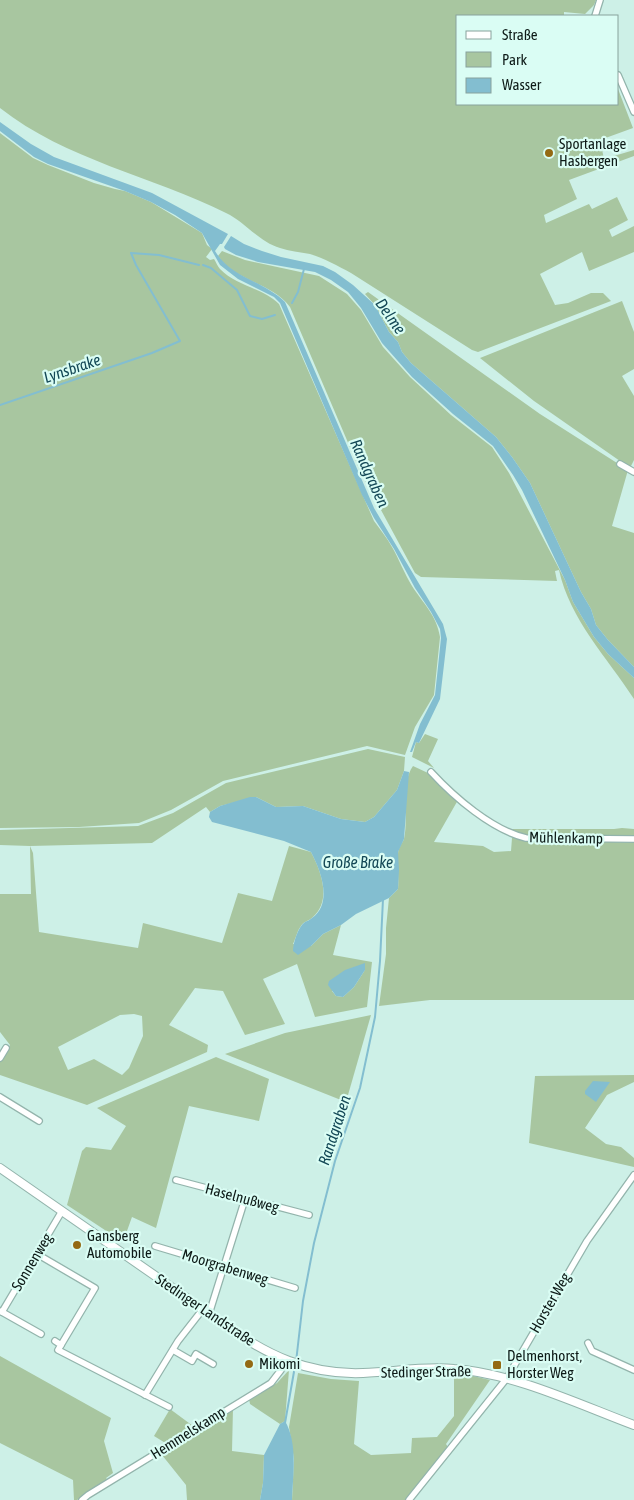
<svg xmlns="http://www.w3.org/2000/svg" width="634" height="1500" font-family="'Asap Condensed',sans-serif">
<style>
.green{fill:#a8c6a0;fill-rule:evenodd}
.water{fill:#83bed0}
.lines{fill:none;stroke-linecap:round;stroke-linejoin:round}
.stream{stroke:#83bed0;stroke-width:2}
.minor-casing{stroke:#93b4ac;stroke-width:8}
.major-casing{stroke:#93b4ac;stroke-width:10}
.minor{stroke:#fff;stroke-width:5.5}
.major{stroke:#fff;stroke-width:8}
.poi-dot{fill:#946a14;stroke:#dafdf4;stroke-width:2}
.labels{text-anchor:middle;stroke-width:4.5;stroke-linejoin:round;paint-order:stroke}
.poi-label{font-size:15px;fill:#0d1a17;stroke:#dafdf4;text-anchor:start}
.street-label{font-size:15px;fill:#0d1a17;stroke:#dafdf4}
.water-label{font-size:16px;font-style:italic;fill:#144856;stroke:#dafdf4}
</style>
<rect width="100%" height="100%" fill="#cdf0e7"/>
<!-- green -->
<g class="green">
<path d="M0,0H596L594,5L585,14L564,12V16H458V104H618V89L633,128L600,140L604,159L634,150V156L569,180L577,199L544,215L546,223L589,204L592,209L617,197L628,220L609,230L612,237L634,226V252L589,271L582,252L540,274L555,305L568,303L591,293H603L611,301L478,352L472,350L351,273C338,266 324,258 310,254C300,252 289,251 280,248C259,242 245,222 226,213C152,176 66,160 0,108Z"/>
<path d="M0,133L33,158L48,165L94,183L115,189L125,191L151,202L202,233L207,245L212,249L206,257L210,260L214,259C216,262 218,267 220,269C236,286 263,288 279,304L374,521C380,529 387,538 392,547C399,559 404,573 412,586C423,603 437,616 440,637L434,695L415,727L405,755L367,746L223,781L171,810L139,823L79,827L0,828Z"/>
<path d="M222,251L245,260L319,276L347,294L361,310L383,347L410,377L451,415L492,447L509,473L565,580L573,602L594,637L608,654L634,678V699C607,657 570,620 559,570L555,571L557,581L421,577L415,573L361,473L290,307C271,282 236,282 218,256Z"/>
<path d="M368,292L540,414L628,470L612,526L634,533V667L608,640L596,625L591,609L581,592L530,483L512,457L496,437L411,363L402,352L398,342L389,332L375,305L365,294Z"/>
<path d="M622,301L634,332V369L622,376L634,396V460L630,468L534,401L480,358Z"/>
<path d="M425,734L438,739L428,761L434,768L412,757L416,742L419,743Z"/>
<path d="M368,749L405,757L404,771L397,790L374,817L365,822L341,819L303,806L276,807L256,797L220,806L210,812L206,807L152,843L30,846L33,853L39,932L138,948L143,923L222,943L238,893L272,901L289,846L311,852C321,871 332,900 313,917C309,921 304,921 301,926C297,931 296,938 293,944L311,946L323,934L341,925L333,955L372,962L367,1007L315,1017L297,964L263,979L285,1024L245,1035L223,991L195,988L169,1025L208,1045L207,1052L87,1105L0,1075V1062L10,1045L0,1032V894H31L30,846L0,845V830L138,826L173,813L226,783ZM365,970L354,987L343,997L336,996L332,991ZM134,1014L142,1016L143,1036L129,1068L122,1075L94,1059L68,1070L58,1047L120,1015Z"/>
<path d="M413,766L428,773L458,800L434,842L483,846L494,852L511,851L512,838L634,843V1000H430L379,1006L386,954V928L389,898L398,889C399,877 397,866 398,854C398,848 402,844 404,839C409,817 400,784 413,766Z"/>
<path d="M622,828L634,829V837L529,836L507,829H614Z"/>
<path d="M371,1015L346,1102L225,1054L285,1033Z"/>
<path d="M216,1057L269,1079L259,1121L189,1106L156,1228L132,1217L123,1242L67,1205L82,1151L86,1147L111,1150L126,1126L97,1108Z"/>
<path d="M634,1075V1082L607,1095L585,1128L606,1144L621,1147L634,1158V1167L529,1143L535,1076Z"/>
<path d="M0,1356L111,1418L104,1441L113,1473L106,1478L107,1479L77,1500H74L73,1480L0,1443Z"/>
<path d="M289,1370L285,1421L280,1424L250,1404L249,1399L277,1383Z"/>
<path d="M298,1373L331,1379L359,1381L354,1444L371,1455L411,1453L412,1438L437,1437L454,1416V1375L473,1376L490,1380L446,1444L449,1449L406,1500H292L294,1459L289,1427Z"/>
<path d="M233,1408L232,1451L264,1455L263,1483L260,1500H187L186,1485L162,1455L161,1452Z"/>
<path d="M170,1409L193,1426L167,1444L154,1436Z"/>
</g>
<!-- water -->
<g class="water">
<path d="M0,122L31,144L54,157L152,193L228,234L222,244H220L215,251C231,278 264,281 285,302L374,508L443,624L447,639L440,699L419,743L416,742L412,752H410L420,724L435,695L441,638L440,629L431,612L415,588L394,549L374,518L362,495L280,303L274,297L238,279L220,265L202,233L175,215L151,202L125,191L48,164L34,157L0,131Z"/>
<path d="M231,236L244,244L262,251L281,257L323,266L335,272L353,285L375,305L389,332L398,342L402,352L411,363L496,437L512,457L530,483L581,592L591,609L596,625L608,640L634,667V678L608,654L594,637L573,602L565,580L522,490L513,475L493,446L453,414L412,377L382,343L361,308L348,292L331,280L315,272L258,262L236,255L225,249L224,247Z"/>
<path d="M404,771L409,772L404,839L398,852L399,870L398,889L389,898L356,914L341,925L323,934L311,946L298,955L293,951C293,943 298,927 305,922C307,921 310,920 312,918C333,903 321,871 311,852L284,841L212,822L209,817L210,812L220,806L250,797H256L276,807L303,806L341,819L365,822L374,817L397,790Z"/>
<path d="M365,963V970L354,987L343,997L336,996L328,985L329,981L345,970Z"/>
<path d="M593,1081L610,1082L596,1102L585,1094V1091Z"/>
<path d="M285,1421C298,1443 293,1476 292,1500H260L263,1483L264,1455L280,1424Z"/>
</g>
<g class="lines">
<!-- stream -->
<g class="stream">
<path d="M203,265L211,268L237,290L250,316L262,319L275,315"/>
<path d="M292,303L298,292L304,269"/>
<path d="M0,405L152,353L180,341L136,265L131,253L159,255L199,265"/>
<path d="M296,1362L303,1301L314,1243L335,1161L360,1088L375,1017L380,961L383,899"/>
<path d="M285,1423L295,1366"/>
</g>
<!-- minor casing -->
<g class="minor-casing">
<g id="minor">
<path d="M595,16L600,0"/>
<path d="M618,75L634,112"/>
<path d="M620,464L634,472"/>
<path d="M431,772C454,797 492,830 526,838L634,839"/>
<path d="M0,1058L6,1048"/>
<path d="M0,1097L39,1121"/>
<path d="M176,1180L309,1215"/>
<path d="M155,1246L295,1288"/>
<path d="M37,1254L95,1288L61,1345"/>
<path d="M0,1311L2,1312L62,1211"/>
<path d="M2,1312L41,1334"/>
<path d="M209,1314L245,1199"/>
<path d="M55,1341L61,1345L58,1350L169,1407"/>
<path d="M588,1343L592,1351L634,1370"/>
<path d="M173,1350L192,1361L196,1354L213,1364"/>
<path d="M145,1395L178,1341L203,1309"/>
<path d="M82,1500L88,1495L271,1383L281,1370L285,1359"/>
<path d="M409,1500L507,1378L587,1241L634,1175"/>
</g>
</g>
<!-- major casing -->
<g class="major-casing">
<path id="major" d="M0,1168C59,1209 118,1250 177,1291C213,1316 249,1346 289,1361C313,1370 338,1374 363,1373C394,1372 424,1366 454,1369C513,1373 578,1404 634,1425"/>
</g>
<!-- minor -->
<use href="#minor" class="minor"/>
<!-- major -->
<use href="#major" class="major"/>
</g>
<!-- markers -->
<g class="poi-dot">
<circle cx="549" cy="153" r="5"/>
<circle cx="77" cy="1245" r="5"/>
<circle cx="249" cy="1364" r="5"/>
<rect x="492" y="1360" width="10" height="10" rx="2.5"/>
</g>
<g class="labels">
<!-- poi labels -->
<g class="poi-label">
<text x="559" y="149">Sportanlage<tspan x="559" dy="17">Hasbergen</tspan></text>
<text x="87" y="1241">Gansberg<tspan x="87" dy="17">Automobile</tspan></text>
<text x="507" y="1361">Delmenhorst,<tspan x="507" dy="17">Horster Weg</tspan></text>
<text x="259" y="1369">Mikomi</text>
</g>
<!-- street labels -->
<g class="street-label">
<text transform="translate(566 838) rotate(1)" y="5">Mühlenkamp</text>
<text transform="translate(242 1198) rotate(15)" y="5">Haselnußweg</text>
<text transform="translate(32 1262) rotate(-59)" y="5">Sonnenweg</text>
<text transform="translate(225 1267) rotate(17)" y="5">Moorgrabenweg</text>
<text transform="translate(550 1303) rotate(-60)" y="5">Horster Weg</text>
<text transform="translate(205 1310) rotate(34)" y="5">Stedinger Landstraße</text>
<text transform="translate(426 1372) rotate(-1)" y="5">Stedinger Straße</text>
<text transform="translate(188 1433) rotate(-32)" y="5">Hemmelskamp</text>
</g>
<!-- water labels -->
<g class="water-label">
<text transform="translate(391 316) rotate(55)" y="6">Delme</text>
<text transform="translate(72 368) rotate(-19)" y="6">Lynsbrake</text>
<text transform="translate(370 473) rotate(66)" y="6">Randgraben</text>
<text x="358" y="868">Große Brake</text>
<text transform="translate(334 1130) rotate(-72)" y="6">Randgraben</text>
</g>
</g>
<!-- legend -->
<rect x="456" y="15" width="162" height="90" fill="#dafdf4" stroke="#88a29c"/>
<rect x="466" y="31" width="25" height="8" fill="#ffffff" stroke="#88a29c"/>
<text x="502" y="40" font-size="15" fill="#0d1a17">Straße</text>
<rect x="466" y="52" width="25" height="15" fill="#a8c6a0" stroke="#88a29c"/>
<text x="502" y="65" font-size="15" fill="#0d1a17">Park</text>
<rect x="466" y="78" width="25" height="15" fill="#83bed0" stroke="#88a29c"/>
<text x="502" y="90" font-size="15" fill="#0d1a17">Wasser</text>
</svg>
